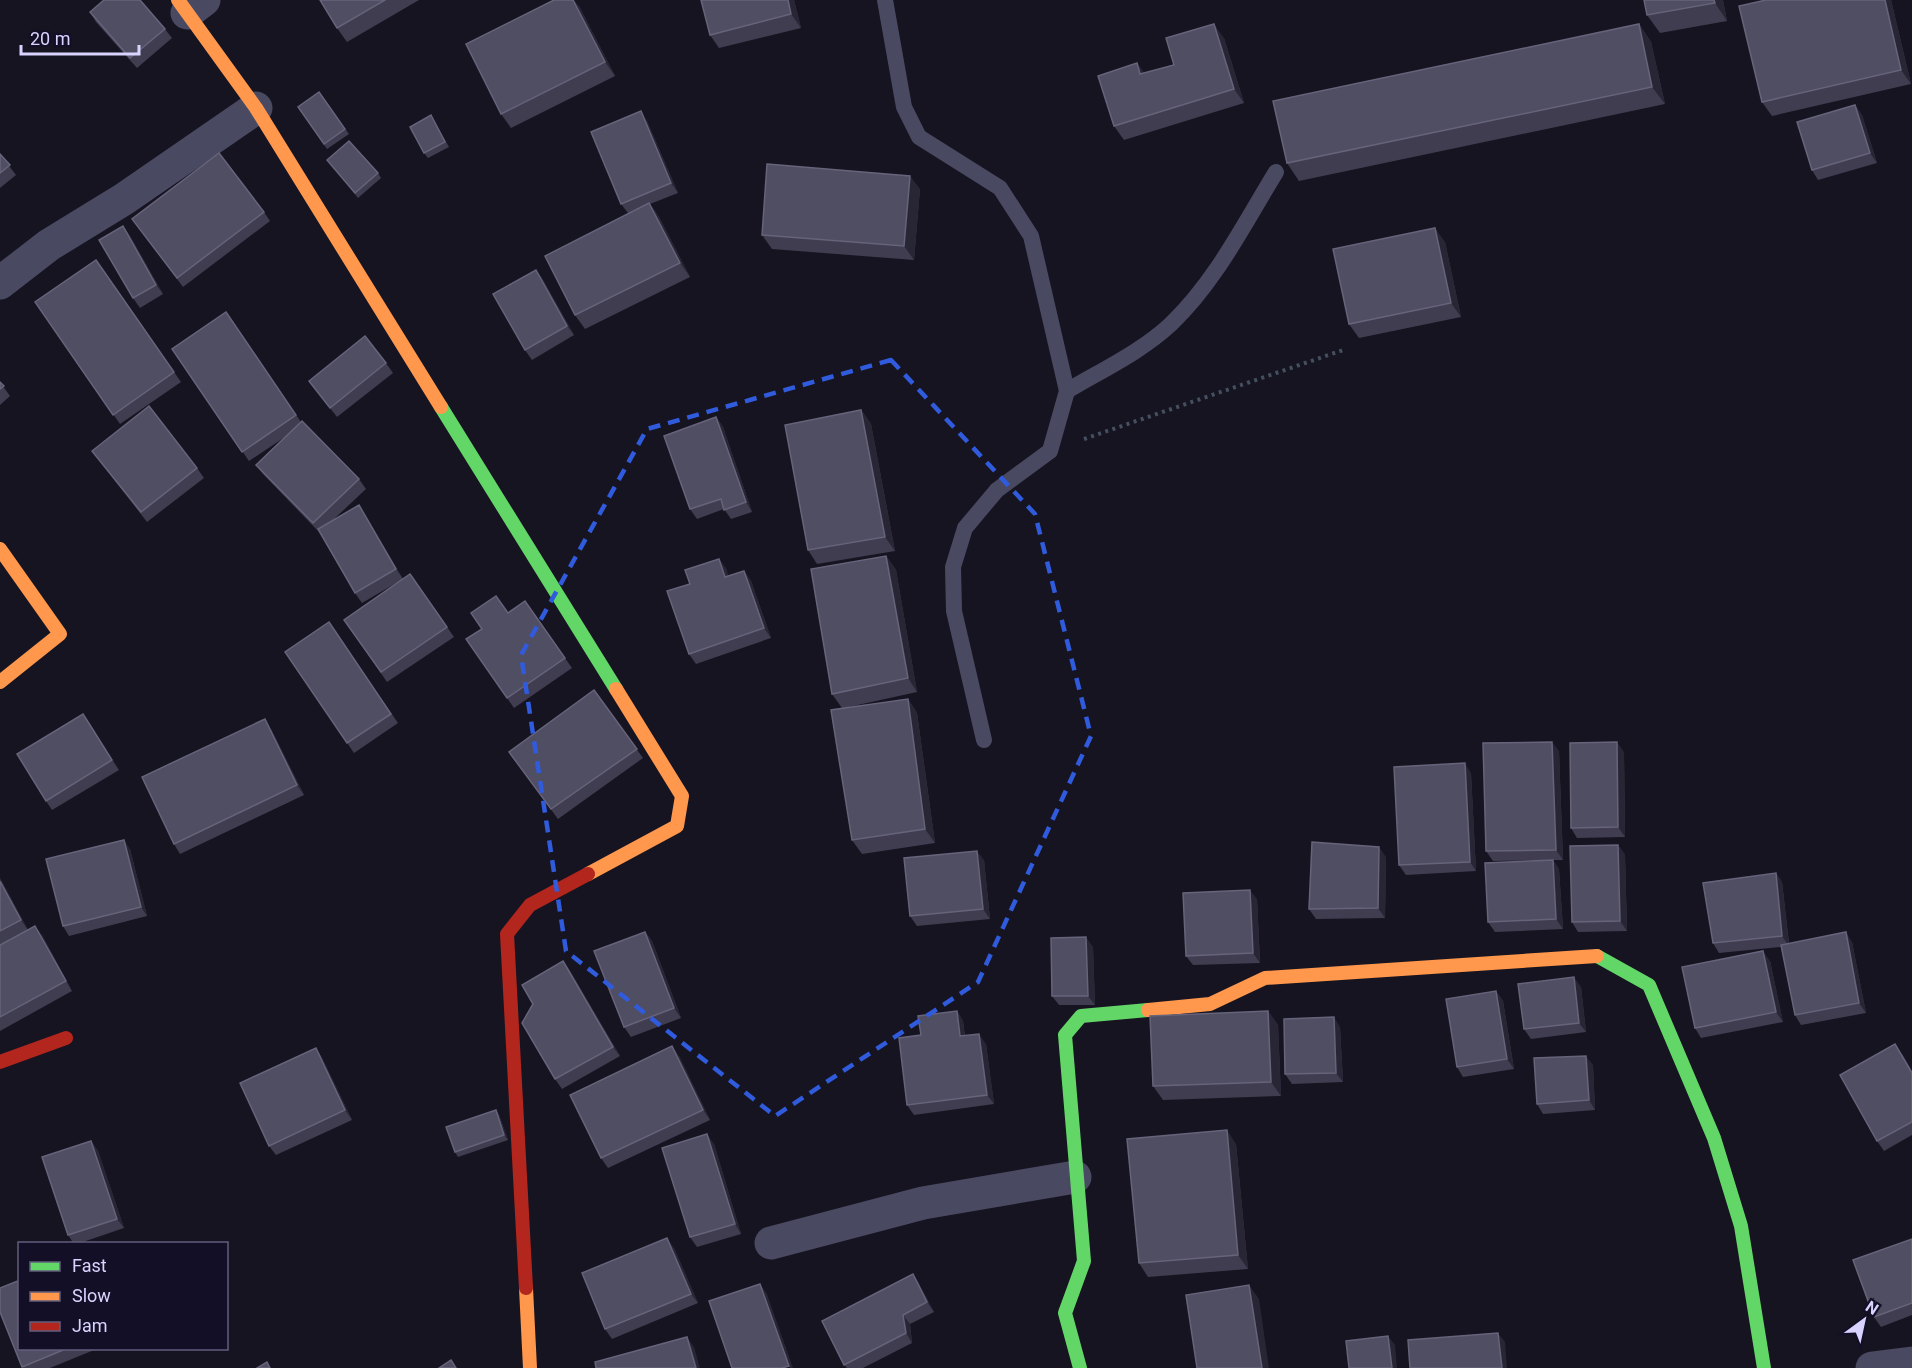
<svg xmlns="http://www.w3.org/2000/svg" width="1912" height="1368" font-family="Roboto,sans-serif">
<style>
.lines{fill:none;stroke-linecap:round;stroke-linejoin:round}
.path{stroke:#44505f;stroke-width:4;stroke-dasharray:3 4.5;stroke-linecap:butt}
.lane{stroke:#4a4962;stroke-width:16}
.street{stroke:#4a4962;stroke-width:33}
.fast{stroke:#63d668;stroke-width:14}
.slow{stroke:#ff974d;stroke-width:14}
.jam{stroke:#b3261e;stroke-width:14}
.wall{fill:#403d50}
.shaded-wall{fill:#282635}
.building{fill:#504e63;stroke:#66637b;stroke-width:1.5}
.marked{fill:none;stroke:#305bdc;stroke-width:4.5;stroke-dasharray:12 8;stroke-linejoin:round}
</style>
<rect width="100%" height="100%" fill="#161421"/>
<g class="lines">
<!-- path -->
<path class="path" d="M1084,439L1346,349"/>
<!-- lane -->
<g class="lane">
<path d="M885,0L904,107L919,137L1000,188L1031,236L1067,391L1050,451L997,490L965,528L953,567L954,611L984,740"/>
<path d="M1067,391C1102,370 1141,352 1171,324C1216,281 1244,224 1276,172"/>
</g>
<!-- street -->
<g class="street">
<path d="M187,13L204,0"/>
<path d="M0,283L49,245L124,199L256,108"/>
<path d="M771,1243L923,1203L1075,1177"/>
<path d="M1872,1368L1912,1363"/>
</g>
<!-- fast -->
<g class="fast">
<path d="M441,407L616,689"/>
<path d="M1597,956L1649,985L1714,1138L1741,1226L1764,1368"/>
<path d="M1080,1368L1065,1313L1084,1261L1065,1035L1081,1016L1148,1010"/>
</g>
<!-- slow -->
<g class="slow">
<path d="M178,0L256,108L441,407"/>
<path d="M0,549L60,634L0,682"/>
<path d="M588,874L677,826L682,796L616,689"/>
<path d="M1148,1010L1210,1004L1265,978L1597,956"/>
<path d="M526,1288L530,1368"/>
</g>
<!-- jam -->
<g class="jam">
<path d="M0,1062L66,1038"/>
<path d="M526,1288L507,934L530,905L588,874"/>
</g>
</g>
<!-- wall -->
<g class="wall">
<path d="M320,0H419L347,42L337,28Z"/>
<path d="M794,0L801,28L719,48L710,35Z"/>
<path d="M1723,0L1727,21L1660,33L1647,15Z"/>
<path d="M1766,0H1891L1911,84L1772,116L1762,102Z"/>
<path d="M579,6L615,76L511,128L501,114Z"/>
<path d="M90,12L165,29L172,38L137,68L96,22Z"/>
<path d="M1639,24L1651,42L1665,104L1299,181L1287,163Z"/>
<path d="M1224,38L1244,103L1124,140L1114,126L1137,63L1144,73L1174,65Z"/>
<path d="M319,92L349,134L327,149L298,107Z"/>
<path d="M1855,105L1862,115L1877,163L1818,180L1812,170Z"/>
<path d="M431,115L449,147L428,158L424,153Z"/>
<path d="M647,121L678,193L650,204L659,217L690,277L585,329L575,315L628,213L621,204Z"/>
<path d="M0,154L16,175L0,188Z"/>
<path d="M327,160L378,173L381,178L358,198Z"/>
<path d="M920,189L914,260L772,249L762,235Z"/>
<path d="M264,212L270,221L183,287L132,219Z"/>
<path d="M123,226L130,236L163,294L140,308L133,298Z"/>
<path d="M1445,242L1461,317L1359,338L1349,324Z"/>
<path d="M96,260L181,382L120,424L35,302Z"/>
<path d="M536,270L543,280L574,335L532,360L525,350Z"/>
<path d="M226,312L301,422L359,479L366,489L334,519L365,515L403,579L362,603L355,593L319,532L263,474L256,465L285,437L249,461L172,349Z"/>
<path d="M386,363L393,373L337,417L309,381Z"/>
<path d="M0,382L10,396L0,405Z"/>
<path d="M861,410L871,424L895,551L817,564L808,550Z"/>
<path d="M716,417L723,427L752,512L731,519L724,509L697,519L690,509Z"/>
<path d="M92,451L197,468L204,478L147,522Z"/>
<path d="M886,556L896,570L917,692L844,708L908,699L917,713L935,843L862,854L852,840L842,708L832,694Z"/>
<path d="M726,568L728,576L744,571L751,581L771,638L696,664L689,654L690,584Z"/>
<path d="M410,574L454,637L387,682L344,620Z"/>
<path d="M525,601L572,668L514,708L466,639Z"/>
<path d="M329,622L398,723L354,753L285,652Z"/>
<path d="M594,690L643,758L558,819L509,752Z"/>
<path d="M83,714L119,770L52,810L46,801Z"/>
<path d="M271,729L304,795L180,854L174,844Z"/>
<path d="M1559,751L1563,860H1553L1559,869L1563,929L1495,932L1488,922L1547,860L1493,861L1486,851Z"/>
<path d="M1624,752L1625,837L1577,838L1571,828Z"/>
<path d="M1471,773L1476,871L1406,875L1399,865Z"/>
<path d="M1618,845L1625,855L1627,931L1578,932L1572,922Z"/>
<path d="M130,849L147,916L69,936L63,926Z"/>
<path d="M1386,857L1385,918L1316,919L1309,909Z"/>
<path d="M984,860L990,919L917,926L910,916Z"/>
<path d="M1776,873L1782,882L1789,943L1852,942L1866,1013L1801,1025L1795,1015L1781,947L1719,953L1713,943Z"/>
<path d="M0,878L28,930L42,935L72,991L0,1031Z"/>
<path d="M1257,899L1260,963L1193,965L1186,956Z"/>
<path d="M645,932L652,941L681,1018L631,1037L624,1027Z"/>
<path d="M1093,947L1095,1005H1059L1052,996Z"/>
<path d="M563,961L570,971L620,1056L562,1089L555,1079Z"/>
<path d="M1770,961L1783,1022L1701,1038L1695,1028Z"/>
<path d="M1581,987L1586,1032L1531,1039L1524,1029Z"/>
<path d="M1496,991L1503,1001L1514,1069L1463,1077L1457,1067Z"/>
<path d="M957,1011L963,1021L965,1036L986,1044L994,1104L914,1115L907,1105L921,1035Z"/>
<path d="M1268,1011L1278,1025L1281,1096L1163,1100L1153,1086Z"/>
<path d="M1340,1027L1343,1082L1292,1084L1285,1074Z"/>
<path d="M316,1048L322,1058L352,1120L276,1155L269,1146Z"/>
<path d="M1902,1054L1912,1071V1135L1884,1151L1877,1141Z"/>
<path d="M679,1056L710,1120L608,1168L601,1158Z"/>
<path d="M1593,1065L1595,1110L1543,1114L1537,1104Z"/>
<path d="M496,1110L499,1115L508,1140L458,1157L455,1152Z"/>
<path d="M91,1141L98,1151L124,1228L77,1244H74L68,1235Z"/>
<path d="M714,1144L741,1234L697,1247L690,1237Z"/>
<path d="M1236,1144L1248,1269L1148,1277L1139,1263Z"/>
<path d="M1912,1239V1315L1881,1327L1874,1317Z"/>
<path d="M674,1248L698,1303L612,1339L605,1329Z"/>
<path d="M913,1274L919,1284L934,1312L910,1324L912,1343L863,1368H847L844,1365Z"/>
<path d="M20,1348H99L50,1368H23Z"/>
</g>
<!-- shaded-wall -->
<g class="shaded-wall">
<path d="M573,0H574L579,6L615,76L605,62Z"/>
<path d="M788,0H794L801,28L791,14Z"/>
<path d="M1714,0H1723L1727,21L1715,3Z"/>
<path d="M1885,0H1891L1911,84L1901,70Z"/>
<path d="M1214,24L1224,38L1244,103L1234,89Z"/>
<path d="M1639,24L1651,42L1665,104L1652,87Z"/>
<path d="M1137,63L1147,77L1140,74Z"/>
<path d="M1855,105L1862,115L1877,163L1870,153Z"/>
<path d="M641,111L647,121L678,193L671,183Z"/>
<path d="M910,176L920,189L914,260L904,246Z"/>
<path d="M649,203L659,217L690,277L680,263Z"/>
<path d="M123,226L130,236L163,294L156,285Z"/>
<path d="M1435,228L1445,242L1461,317L1451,303Z"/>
<path d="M536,270L543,280L574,335L567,326Z"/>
<path d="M861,410L871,424L895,551L885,537Z"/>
<path d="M716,417L723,427L752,512L746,502Z"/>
<path d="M359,505L365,515L403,579L396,569Z"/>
<path d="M886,556L896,570L917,692L908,678Z"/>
<path d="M719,559L726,568L732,587L725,577Z"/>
<path d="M744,571L751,581L771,638L764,628Z"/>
<path d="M908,699L917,713L935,843L925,829Z"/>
<path d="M83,714L90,723L119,770L112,760Z"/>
<path d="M265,719L271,729L304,795L297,785Z"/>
<path d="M1552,742L1559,751L1563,860L1556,850Z"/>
<path d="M1617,742L1624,752L1625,837L1618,827Z"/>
<path d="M1465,763L1471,773L1476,871L1470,862Z"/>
<path d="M124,840L130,849L147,916L141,907Z"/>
<path d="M1618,845L1625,855L1627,931L1620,921Z"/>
<path d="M1379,847L1386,857L1385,918L1378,908Z"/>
<path d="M977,851L984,860L990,919L983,909Z"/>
<path d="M1553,860L1559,869L1563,929L1556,919Z"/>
<path d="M1776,873L1782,882L1789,946L1782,936Z"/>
<path d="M0,878L28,930L21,920L0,881Z"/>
<path d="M1250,890L1257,899L1260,963L1253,953Z"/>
<path d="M35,926L42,935L72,991L66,981Z"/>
<path d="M645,932L652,941L681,1018L674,1008Z"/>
<path d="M1846,932L1852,942L1866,1013L1859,1003Z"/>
<path d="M1086,937L1093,947L1095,1005L1088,996Z"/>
<path d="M1763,951L1770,961L1783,1022L1776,1012Z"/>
<path d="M563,961L570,971L620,1056L613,1047Z"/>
<path d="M1574,977L1581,987L1586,1032L1579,1023Z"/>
<path d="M1496,991L1503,1001L1514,1069L1507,1059Z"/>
<path d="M957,1011L963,1021L966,1046L960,1036Z"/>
<path d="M1268,1011L1278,1025L1281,1096L1271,1082Z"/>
<path d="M1334,1017L1340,1027L1343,1082L1336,1073Z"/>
<path d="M979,1034L986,1044L994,1104L987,1095Z"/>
<path d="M1895,1044L1912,1071V1073Z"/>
<path d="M672,1046L679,1056L710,1120L703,1110Z"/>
<path d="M316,1048L322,1058L352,1120L345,1110Z"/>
<path d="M1586,1056L1593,1065L1595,1110L1589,1100Z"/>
<path d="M496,1110L499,1115L508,1140L504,1135Z"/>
<path d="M1227,1130L1236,1144L1248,1269L1238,1255Z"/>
<path d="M707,1134L714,1144L741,1234L735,1224Z"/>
<path d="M91,1141L98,1151L124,1228L117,1219Z"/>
<path d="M667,1238L674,1248L698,1303L691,1294Z"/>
<path d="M913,1274L919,1284L934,1312L927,1302Z"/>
<path d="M760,1284L767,1294L793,1368H790L789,1366Z"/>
<path d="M1249,1285L1259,1299L1269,1368H1262Z"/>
<path d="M903,1315L910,1324L912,1343L906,1333Z"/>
<path d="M1498,1333L1505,1342L1507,1368H1502Z"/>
<path d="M1388,1336L1395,1345L1397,1368H1392Z"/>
<path d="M687,1337L694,1347L700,1368H696Z"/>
</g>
<!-- building -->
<g class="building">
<path d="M104,0H140L165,29L130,58L90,12Z"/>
<path d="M320,0H385L337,28Z"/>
<path d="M554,0H573L605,62L501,114L466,44Z"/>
<path d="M701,0H788L791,14L710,35Z"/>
<path d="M1644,0H1714L1715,3L1647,15Z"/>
<path d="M1766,0H1885L1901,70L1762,102L1739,6Z"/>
<path d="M1214,24L1234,89L1114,126L1098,76L1137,63L1140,74L1174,65L1166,38Z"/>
<path d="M1639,24L1652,87L1287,163L1273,101Z"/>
<path d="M319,92L345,129L324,144L298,107Z"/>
<path d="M1855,105L1870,153L1812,170L1797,122Z"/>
<path d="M641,111L671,183L621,204L591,132Z"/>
<path d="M431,115L445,142L424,153L410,127Z"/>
<path d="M349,141L378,173L355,193L327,160Z"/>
<path d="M219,153L264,212L177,278L132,219Z"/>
<path d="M0,154L10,165L0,173Z"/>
<path d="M767,164L910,176L904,246L762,235Z"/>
<path d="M649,203L680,263L575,315L545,256Z"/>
<path d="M123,226L156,285L133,298L99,240Z"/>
<path d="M1435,228L1451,303L1349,324L1333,249Z"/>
<path d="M96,260L174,372L113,415L35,302Z"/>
<path d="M536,270L567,326L525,350L493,294Z"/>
<path d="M226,312L296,415L242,452L172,349Z"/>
<path d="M365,336L386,363L330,408L309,381Z"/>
<path d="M0,382L4,386L0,389Z"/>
<path d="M149,406L197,468L141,512L92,451Z"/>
<path d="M861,410L885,537L808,550L785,425Z"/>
<path d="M716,417L746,502L724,510L721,499L690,509L664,436Z"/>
<path d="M302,421L359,479L313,523L256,465Z"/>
<path d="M359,505L396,569L355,593L318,529Z"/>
<path d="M886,556L908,678L832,694L811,569Z"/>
<path d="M719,559L725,577L744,571L764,628L689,654L667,591L690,584L685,570Z"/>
<path d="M410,574L447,627L381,672L344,620Z"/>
<path d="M496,596L508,613L525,601L565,658L507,698L466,639L482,629L471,613Z"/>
<path d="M329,622L391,714L347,743L285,652Z"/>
<path d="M594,690L637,749L551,809L509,752Z"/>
<path d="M908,699L925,829L852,840L831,710Z"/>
<path d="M83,714L112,760L46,801L17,754Z"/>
<path d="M265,719L297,785L174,844L142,777Z"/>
<path d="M1552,742L1556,850L1486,851L1483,743Z"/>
<path d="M1617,742L1618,827L1571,828L1570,743Z"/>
<path d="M1465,763L1470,862L1399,865L1394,767Z"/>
<path d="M124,840L141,907L63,926L46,859Z"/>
<path d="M1312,842L1379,847L1378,908L1309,909Z"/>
<path d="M1618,845L1620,921L1572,922L1570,846Z"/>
<path d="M977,851L983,909L910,916L904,858Z"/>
<path d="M1553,860L1556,919L1488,922L1485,863Z"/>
<path d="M1776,873L1782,936L1713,943L1703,883Z"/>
<path d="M0,881L21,920L0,931Z"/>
<path d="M1250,890L1253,953L1186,956L1183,893Z"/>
<path d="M35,926L66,981L0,1017V945Z"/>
<path d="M645,932L674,1008L624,1027L594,951Z"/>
<path d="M1846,932L1859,1003L1795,1015L1781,945Z"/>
<path d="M1086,937L1088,996H1052L1051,938Z"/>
<path d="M1763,951L1776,1012L1695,1028L1682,967Z"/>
<path d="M563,961L613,1047L555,1079L522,1023L533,1004L522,985Z"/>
<path d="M1574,977L1579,1023L1524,1029L1518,984Z"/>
<path d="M1496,991L1507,1059L1457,1067L1446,999Z"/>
<path d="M957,1011L960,1036L979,1034L987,1095L907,1105L899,1038L921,1035L918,1016Z"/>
<path d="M1268,1011L1271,1082L1153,1086L1150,1016Z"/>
<path d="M1334,1017L1336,1073L1285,1074L1284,1019Z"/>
<path d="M1895,1044L1912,1073V1122L1877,1141L1840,1075Z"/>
<path d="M672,1046L703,1110L601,1158L570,1095Z"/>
<path d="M316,1048L345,1110L269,1146L240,1083Z"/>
<path d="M1586,1056L1589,1100L1537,1104L1534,1058Z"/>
<path d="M496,1110L504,1135L455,1152L446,1127Z"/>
<path d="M1227,1130L1238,1255L1139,1263L1127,1139Z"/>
<path d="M707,1134L735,1224L690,1237L662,1148Z"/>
<path d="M91,1141L117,1219L68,1235L42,1157Z"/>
<path d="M667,1238L691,1294L605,1329L582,1273Z"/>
<path d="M1912,1239V1303L1874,1317L1853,1260Z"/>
<path d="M913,1274L927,1302L903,1315L906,1333L844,1365L822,1321Z"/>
<path d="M20,1280V1348H68L22,1367L0,1312V1288Z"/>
<path d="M760,1284L789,1366L782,1368H732L709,1301Z"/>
<path d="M1249,1285L1262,1368H1197L1186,1295Z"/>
<path d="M1498,1333L1502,1368H1410L1408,1340Z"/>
<path d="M1388,1336L1392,1368H1349L1346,1341Z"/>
<path d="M687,1337L696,1368H596L595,1362Z"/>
<path d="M451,1360L456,1368H439Z"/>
<path d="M267,1362L270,1368H257Z"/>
</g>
<!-- marked area -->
<path class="marked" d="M891,360L1035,514L1091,736L978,982L775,1116L566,951L521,655L647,429Z"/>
<!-- legend -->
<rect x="18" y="1242" width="210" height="108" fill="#130f26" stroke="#625e7d" stroke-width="1.5"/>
<rect x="30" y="1262" width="30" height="9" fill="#63d668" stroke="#625e7d" stroke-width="1.5"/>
<text x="72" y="1272" font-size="18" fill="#d9d4ff">Fast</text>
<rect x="30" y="1292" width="30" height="9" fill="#ff974d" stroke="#625e7d" stroke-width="1.5"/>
<text x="72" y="1302" font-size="18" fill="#d9d4ff">Slow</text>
<rect x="30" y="1322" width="30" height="9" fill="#b3261e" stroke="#625e7d" stroke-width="1.5"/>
<text x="72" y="1332" font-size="18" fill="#d9d4ff">Jam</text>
<!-- north arrow -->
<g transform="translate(1864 1320) rotate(33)" stroke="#130f26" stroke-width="4.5" paint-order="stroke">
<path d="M0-4.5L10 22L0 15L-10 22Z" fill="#d9d4ff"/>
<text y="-9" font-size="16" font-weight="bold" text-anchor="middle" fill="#d9d4ff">N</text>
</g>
<!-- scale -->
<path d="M21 45v9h118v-9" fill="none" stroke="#d9d4ff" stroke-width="3"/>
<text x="30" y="45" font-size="18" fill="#d9d4ff" stroke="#130f26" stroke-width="4.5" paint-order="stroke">20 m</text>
</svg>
